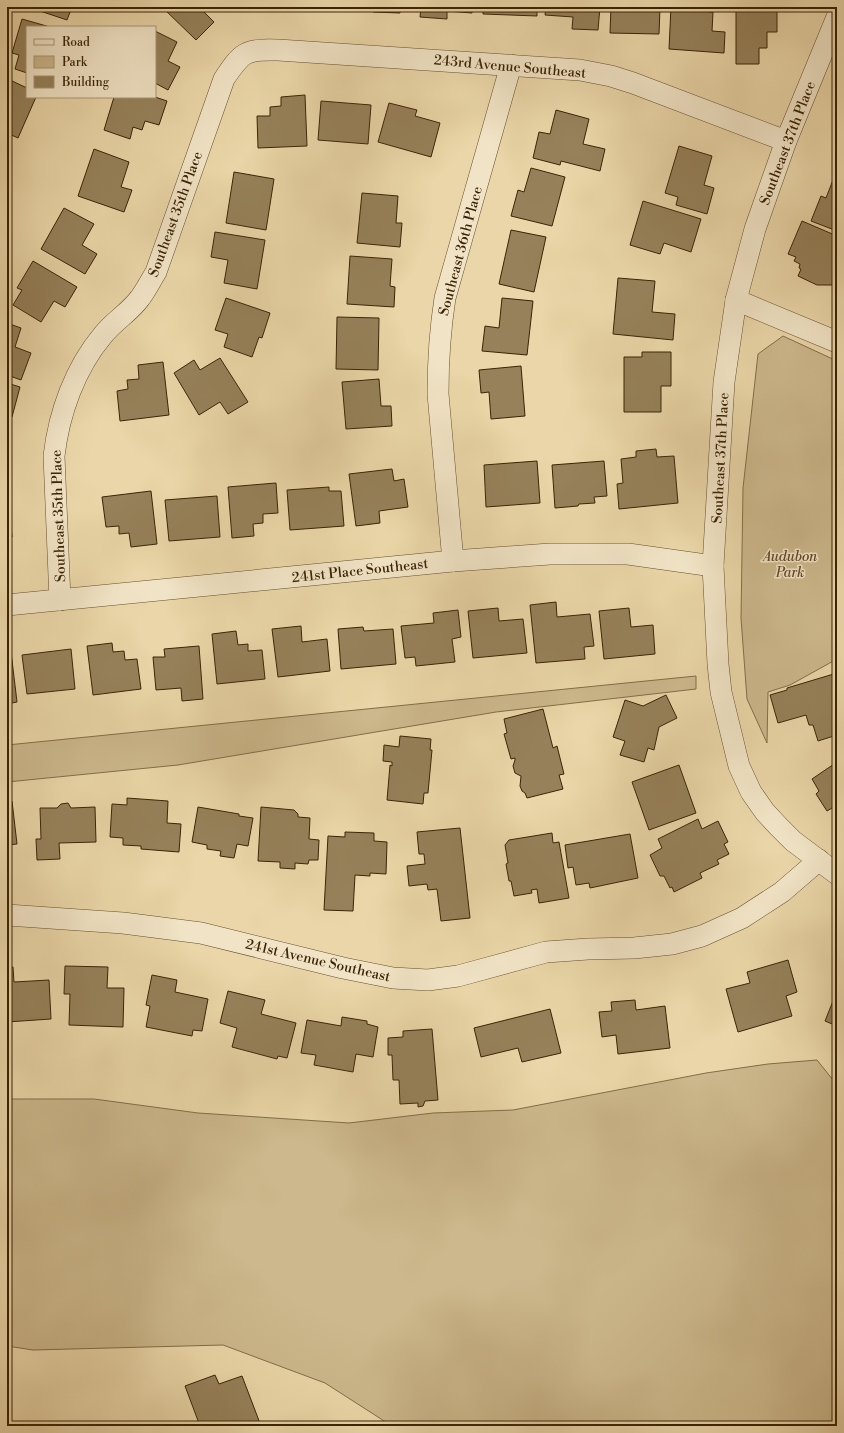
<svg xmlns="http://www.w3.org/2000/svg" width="844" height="1433" font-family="'Libre Bodoni',serif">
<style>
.green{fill:#ccb88c;stroke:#836e48}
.building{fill:#96815a;stroke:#3a2405}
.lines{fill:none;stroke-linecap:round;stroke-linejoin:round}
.street-casing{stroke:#66502e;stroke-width:22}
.street{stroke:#f1e4c6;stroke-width:21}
.labels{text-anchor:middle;stroke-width:3;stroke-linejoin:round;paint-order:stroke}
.street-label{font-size:14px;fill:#3a2405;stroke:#f1e4c6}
.park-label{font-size:14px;font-style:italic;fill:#5e4927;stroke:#f1e4c6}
</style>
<rect width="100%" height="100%" fill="#ead6a8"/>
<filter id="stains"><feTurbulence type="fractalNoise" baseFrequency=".005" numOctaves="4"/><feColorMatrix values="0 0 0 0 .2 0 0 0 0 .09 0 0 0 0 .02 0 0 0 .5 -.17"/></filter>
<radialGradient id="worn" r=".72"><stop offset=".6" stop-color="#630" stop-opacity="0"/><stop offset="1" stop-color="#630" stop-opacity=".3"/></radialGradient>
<!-- green -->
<g class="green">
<path d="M783,336L837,361V659L790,685L768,692L767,743L747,699L741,618L743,488L758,354Z"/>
<path d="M696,676V689L496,712L178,765L7,782V745Z"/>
<path d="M817,1060L837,1085V1426H392L325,1383L223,1345L33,1350L7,1346V1099H94L198,1113L349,1123L433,1113L513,1110L706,1073L768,1064Z"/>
</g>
<!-- building -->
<g class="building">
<path d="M38,7H72L67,20L37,10Z"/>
<path d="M162,7H209L204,12L214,22L196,40Z"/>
<path d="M373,7H400V13L373,12Z"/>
<path d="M421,7H472V13L447,11V19L420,17Z"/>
<path d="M483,7H537V16L483,14Z"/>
<path d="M546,7H600L598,30L572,29L573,17L545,15Z"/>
<path d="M611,7H660L659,34L610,33Z"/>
<path d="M671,7H709V12H713L712,31L725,32L724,53L669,49Z"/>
<path d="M736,11H777V32H767V48H759V64H736Z"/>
<path d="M22,19L50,27H27V73L15,69L19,55L12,53Z"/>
<path d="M155,31L177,42L168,61L180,67L168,90L155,83Z"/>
<path d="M10,80L27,88V97H36L18,138L7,133V89Z"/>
<path d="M305,95L307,146L258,148L257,116H270V107L281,106V97Z"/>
<path d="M114,97H155L167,101L159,125L145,121L142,130L133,127L130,139L104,130Z"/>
<path d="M321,101L371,105L368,144L318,140Z"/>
<path d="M389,103L417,110L415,116L440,123L431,157L378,142Z"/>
<path d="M556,110L589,119L583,144L605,149L600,171L561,161L560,165L533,158L539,132L550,134Z"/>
<path d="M679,146L712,156L704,185L714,188L707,214L676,205L678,197L665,193Z"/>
<path d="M94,149L129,162L121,187L132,190L124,212L78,196Z"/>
<path d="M531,168L565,177L552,226L511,216L518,190L524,192Z"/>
<path d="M234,172L274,179L266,230L226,223Z"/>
<path d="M833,180L837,182V231L811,221L821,196L826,198Z"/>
<path d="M362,193L398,196L396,223H402L400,247L357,243Z"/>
<path d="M643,201L701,219L691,252L664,243L660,254L630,245Z"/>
<path d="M64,208L94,224L82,245L97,254L85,274L41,249Z"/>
<path d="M802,221L837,236V274L832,285H817L798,276L801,269L799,268L800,264L794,261L796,257L788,254Z"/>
<path d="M511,230L546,237L534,292L499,284Z"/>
<path d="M215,232L265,240L257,289L224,283L228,260L211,257Z"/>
<path d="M350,256L392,259L390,286L395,287L394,307L347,304Z"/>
<path d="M33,261L77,287L65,307L54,301L41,322L13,305L22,290L17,288Z"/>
<path d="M618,278L655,281L652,312L675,314L673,340L613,334Z"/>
<path d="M226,298L270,313L262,338L259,337L252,357L224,347L228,334L215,330Z"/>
<path d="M502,298L533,301L527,355L482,351L485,326L499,328Z"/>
<path d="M337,317L379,318L378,370L336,369Z"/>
<path d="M7,323L21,328L15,347L31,353L21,380L7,375Z"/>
<path d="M642,352H671V386H661V412H624V357H642Z"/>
<path d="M220,358L248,402L228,414L220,402L199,415L174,373L194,360L200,370Z"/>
<path d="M163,362L169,415L120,421L117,391L128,389L127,380L139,379L138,365Z"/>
<path d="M521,366L525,416L491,419L489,392L481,393L479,370Z"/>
<path d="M379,379L381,406H391L392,426L346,429L342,382Z"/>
<path d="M7,383L20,387L12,417L7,416Z"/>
<path d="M656,449L657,457L674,456L678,503L619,509L617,484L623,483L621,459L636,457V451Z"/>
<path d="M537,461L540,503L486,507L484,465Z"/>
<path d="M604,461L607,496L594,497L595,503L579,504L578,506L555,508L552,465Z"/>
<path d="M392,469L394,481L404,479L408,507L379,511L380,523L356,526L349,474Z"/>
<path d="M276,483L278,513L263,514V523L253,524L254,536L232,538L228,487Z"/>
<path d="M329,487V491H341L344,526L290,530L287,490Z"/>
<path d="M151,491L157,544L131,547L129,533L119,534V526L106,527L102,497Z"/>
<path d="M217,496L220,537L169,541L165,500Z"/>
<path d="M7,513H10L12,537L7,538Z"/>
<path d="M556,602L557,617L590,614L594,646L584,647L585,659L536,663L530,605Z"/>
<path d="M498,608L499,621L523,619L527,653L473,658L468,611Z"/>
<path d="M629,608L631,627L653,625L655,654L604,659L599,611Z"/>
<path d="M458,610L461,637L452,639L455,662L416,666L415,657L405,658L401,626L434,623L433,613Z"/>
<path d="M301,626L302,642L327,639L330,671L278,677L272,629Z"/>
<path d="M363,627L364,631L393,629L396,664L341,669L338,629Z"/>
<path d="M236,631L238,645L248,644V651L262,650L265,679L217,684L212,634Z"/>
<path d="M112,643L113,652L124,651L125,660L137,659L141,689L93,695L87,646Z"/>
<path d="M199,646L203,699L182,701L181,688L156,690L153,657H165L164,649Z"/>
<path d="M71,649L75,689L27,694L22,655Z"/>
<path d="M11,652L17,702L7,704V653Z"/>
<path d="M837,673V735L818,741L813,725H809L806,715L778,723L770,695L787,690V688Z"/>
<path d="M666,695L677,718L659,727L654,750L648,748L644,762L620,755L625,741L613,737L625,700L643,706Z"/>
<path d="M543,709L553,748L557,746L564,774L559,775L563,789L527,798L525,793L522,791L520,786L521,776L515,773L513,766L515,760V758L511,759L504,734L507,733L504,719Z"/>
<path d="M400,736L431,739L430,750H432L428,793H424L423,804L387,800L390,765L392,766V762L383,761L384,745L399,747Z"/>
<path d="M837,762V805L827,811L816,794L819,791L812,779Z"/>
<path d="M679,765L696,813L649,830L632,782Z"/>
<path d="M127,798L168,801L167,823L181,824L179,852L141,849V846L123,845V838L110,837L112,804L127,805Z"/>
<path d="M7,801H12L17,844L7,845Z"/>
<path d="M68,803L71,808L95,807L96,842L59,843L60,859L37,860L36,839H41L40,808H57L61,804Z"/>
<path d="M198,807L239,814V816L253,818L248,846L237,844L234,858L220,856L221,851L207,849V845L192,842Z"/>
<path d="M261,807L294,810L298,814V817L310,818L309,839L319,840L318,860H309L308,864L295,863V869L280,868V862L258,861Z"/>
<path d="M698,819L702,829L718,821L728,842L724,844L729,854L717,860L719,864L700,873L702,878L674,892L672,887L670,888L664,876H660L650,855L662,848L658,839Z"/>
<path d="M460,828L470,918L441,921L437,889L428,890L427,884L409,886L407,866L425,864L424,854H419L417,832Z"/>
<path d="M345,832L374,833V841L387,842L386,874L370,873V876L355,875L353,911L324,910L328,836L345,837Z"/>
<path d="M552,833L553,843L559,842L569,898L539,903L537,889L531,890L532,893L514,896L511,881H509L506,864L508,863L505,845L509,840Z"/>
<path d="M630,834L638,878L590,888L589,883L576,885L573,867L568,868L565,845Z"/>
<path d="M788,960L797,992L786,996L792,1016L738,1032L726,989L750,983L747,972Z"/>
<path d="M65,966L108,967L107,988H124L123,1027L69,1025L70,994H64Z"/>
<path d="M7,967H13L14,982L49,980L51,1019L7,1022Z"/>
<path d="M152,975L177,980L175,992L208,999L202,1031L193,1030L192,1036L146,1027L150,1006L146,1005Z"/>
<path d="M228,991L265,1000L261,1014L296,1023L287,1058L278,1056L277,1059L232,1047L237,1028L220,1023Z"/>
<path d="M837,991V1026L825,1021Z"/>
<path d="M635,1000L636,1010L665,1006L670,1048L618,1054L616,1035L602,1037L599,1012L612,1011L611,1002Z"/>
<path d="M550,1009L561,1053L522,1062L518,1048L481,1057L474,1028Z"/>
<path d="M342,1017L367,1021V1024L378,1027L373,1057L356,1054L353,1072L314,1065L316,1055L301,1053L307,1020L341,1026Z"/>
<path d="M432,1029L438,1100L425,1101L423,1106L418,1107V1103L400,1104L399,1080H393L392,1055H388V1038L403,1037V1031Z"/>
<path d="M215,1375L219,1384L242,1376L261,1426H200L185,1386Z"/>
</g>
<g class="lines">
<!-- street casing -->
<g class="street-casing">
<g id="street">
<path d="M837,17L786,141L755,229L736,300L724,382L713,566L718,664L721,692L739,766L751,792L765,812L779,827L793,841L837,874"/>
<path d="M736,300L837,342"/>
<path d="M453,561L438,394C438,362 440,330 445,298L511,65"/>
<path d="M60,600L54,456C59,413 75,368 103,335C114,321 130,312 140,298C146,290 151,280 156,272L224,79C242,52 245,49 278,50L580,70L611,76L633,83L786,141"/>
<path d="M7,605L453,561L550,554H628L713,566"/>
<path d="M7,915L123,923L201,933L343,968L393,978L428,980L458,976L546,952L588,949L634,948L672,944L702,936L742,918L782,892L819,860"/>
</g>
</g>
<!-- street -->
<use href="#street" class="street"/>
</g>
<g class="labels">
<!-- street labels -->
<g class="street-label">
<text transform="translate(510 66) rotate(5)" y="5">243rd Avenue Southeast</text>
<text transform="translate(787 143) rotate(-69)" y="5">Southeast 37th Place</text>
<text transform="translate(175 214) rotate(-70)" y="5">Southeast 35th Place</text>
<text transform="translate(460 251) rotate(-75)" y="5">Southeast 36th Place</text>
<text transform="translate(720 458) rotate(-87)" y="5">Southeast 37th Place</text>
<text transform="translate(58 516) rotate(-92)" y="5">Southeast 35th Place</text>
<text transform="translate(360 570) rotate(-6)" y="5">241st Place Southeast</text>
<text transform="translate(318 960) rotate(13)" y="5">241st Avenue Southeast</text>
</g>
<!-- park labels -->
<g class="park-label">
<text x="790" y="561">Audubon<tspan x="790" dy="16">Park</tspan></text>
</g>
</g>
<!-- margin -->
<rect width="844" height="1433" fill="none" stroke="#ead6a8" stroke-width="24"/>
<rect x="8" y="8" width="828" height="1417" fill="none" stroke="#3a2405" stroke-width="2"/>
<rect x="12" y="12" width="820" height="1409" fill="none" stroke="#3a2405"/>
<!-- legend -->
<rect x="26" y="26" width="130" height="72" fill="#f1e4c6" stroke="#a89779"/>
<rect x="34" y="39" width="20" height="6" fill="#f1e4c6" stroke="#a89779"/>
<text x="62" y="46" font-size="12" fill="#3a2405">Road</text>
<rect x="34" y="56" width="20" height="12" fill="#ccb88c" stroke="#a89779"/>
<text x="62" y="66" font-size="12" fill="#3a2405">Park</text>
<rect x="34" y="76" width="20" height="12" fill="#96815a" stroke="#a89779"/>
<text x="62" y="86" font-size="12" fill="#3a2405">Building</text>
<rect width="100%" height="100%" filter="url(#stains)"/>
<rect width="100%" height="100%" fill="url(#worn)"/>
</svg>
